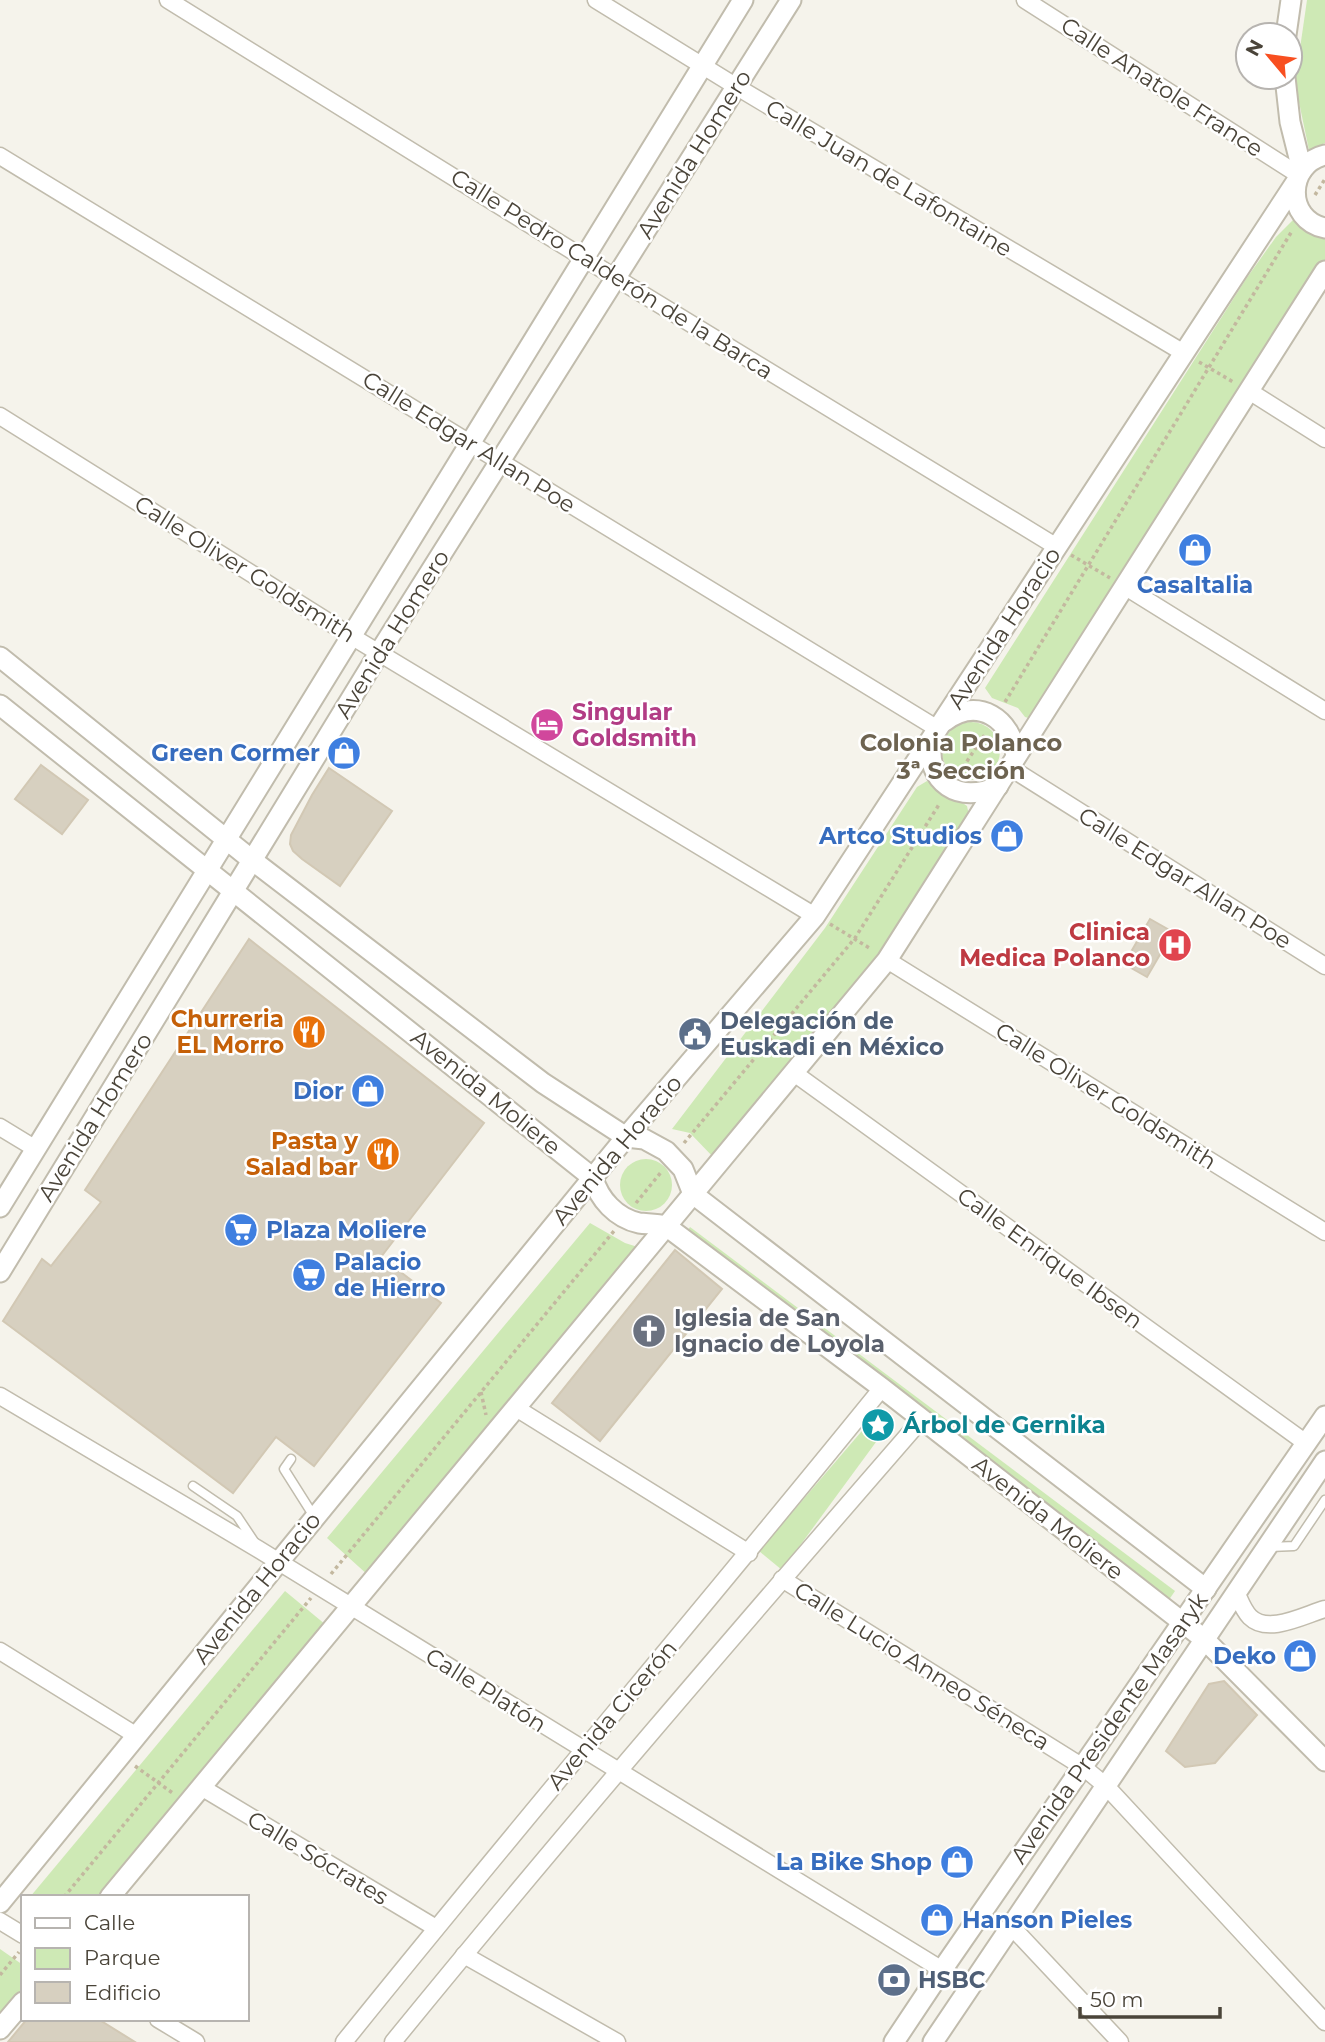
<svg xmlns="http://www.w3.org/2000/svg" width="1325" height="2042" font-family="Montserrat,sans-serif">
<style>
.green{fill:#cee9b5}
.building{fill:#d7d0c0;stroke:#d2c8b4;stroke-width:2}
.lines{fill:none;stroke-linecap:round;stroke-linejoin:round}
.service-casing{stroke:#c1bcad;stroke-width:11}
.minor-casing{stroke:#c1bcad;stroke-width:19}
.tertiary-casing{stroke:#c1bcad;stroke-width:23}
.path{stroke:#c3b89f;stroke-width:3.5;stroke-dasharray:3.5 3.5;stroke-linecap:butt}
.service{stroke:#fff;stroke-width:8}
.minor{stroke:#fff;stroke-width:16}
.tertiary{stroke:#fff;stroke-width:19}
.labels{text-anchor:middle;stroke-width:5;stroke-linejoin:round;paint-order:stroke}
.street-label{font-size:23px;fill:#4a4439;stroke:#fff}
.shop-label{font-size:23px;font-weight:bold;fill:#366cbe;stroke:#fff;text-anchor:end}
.hotel-label{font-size:23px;font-weight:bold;fill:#b23c85;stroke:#fff;text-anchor:start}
.health-label{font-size:23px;font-weight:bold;fill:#be3a42;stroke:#fff;text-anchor:end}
.food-label{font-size:23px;font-weight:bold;fill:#c56008;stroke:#fff;text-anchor:end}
.service-label{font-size:23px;font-weight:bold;fill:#4e5e75;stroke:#fff;text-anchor:start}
.worship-label{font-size:23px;font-weight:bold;fill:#5b616d;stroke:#fff;text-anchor:start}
.culture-label{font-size:23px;font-weight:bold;fill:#0d838f;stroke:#fff;text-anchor:start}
.neighbourhood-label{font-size:24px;font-weight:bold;fill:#6d6350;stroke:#fff}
</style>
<rect width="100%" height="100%" fill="#f5f3eb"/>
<!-- green -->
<g class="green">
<path d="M1307,0H1325V143L1309,150L1295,83Z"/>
<path d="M1294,219L1311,235L1325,237V266L1032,719L1025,717L1018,708L992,698L985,688L1246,279L1276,237Z"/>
<circle cx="971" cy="751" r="29"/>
<path d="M927,781C940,786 955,798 967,806L969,815L887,950L715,1159L690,1133L672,1129L825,928L917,787Z"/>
<circle cx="646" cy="1185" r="26"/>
<path d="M590,1223L625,1243L641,1248L369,1576L327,1538Z"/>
<path d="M690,1227L1175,1591L1166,1604L681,1240Z"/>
<path d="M879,1411L890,1423L782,1570L759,1551Z"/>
<path d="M285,1591L326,1625L99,1897H30Z"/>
<path d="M0,1949L23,1965V1992L0,2019Z"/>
</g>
<!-- building -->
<g class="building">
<path d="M41,765L88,800L62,834L15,799Z"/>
<path d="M329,768L392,811L340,886L302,859L293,851L290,844L291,835L312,795Z"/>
<path d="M1150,919L1173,932L1147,977L1124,964Z"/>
<path d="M249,939L484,1123L381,1257L441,1303L314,1466L276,1437L233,1493L3,1321L42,1259L51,1266L101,1202L85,1190Z"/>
<path d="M675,1250L722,1289L600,1441L552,1403Z"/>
<path d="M1224,1681L1257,1715L1215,1763L1185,1767L1166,1751L1209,1684Z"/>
<path d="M27,2019H98L135,2042H8Z"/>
</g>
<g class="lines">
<!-- service casing -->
<g class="service-casing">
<g id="service">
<path d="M291,1459L284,1469L315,1518"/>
<path d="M193,1486L237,1516L255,1543"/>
<path d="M1269,1547L1294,1546L1325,1500"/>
</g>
</g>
<!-- minor casing -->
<g class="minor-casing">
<g id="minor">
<path d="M168,0L616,278L1057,547"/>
<path d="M596,0L737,87L1184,353"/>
<path d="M1025,0L1299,175"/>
<path d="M0,156L938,729"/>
<path d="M1249,391L1325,439"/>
<path d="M0,416L351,636L815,916"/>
<path d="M1124,586L1325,711"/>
<path d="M1009,767L1325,966"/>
<path d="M887,960L1325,1232"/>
<path d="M794,1073L1306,1443"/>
<path d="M0,1127L36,1149"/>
<path d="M0,1396L258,1549L970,1987"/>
<path d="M516,1408L749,1553"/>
<path d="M782,1579L1083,1767L1106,1786L1325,2022"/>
<path d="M1236,1592C1240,1600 1243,1610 1250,1617C1268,1635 1304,1615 1325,1609"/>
<path d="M0,1651L137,1736"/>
<path d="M201,1787L436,1928"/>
<path d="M0,1921L23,1935"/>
<path d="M1011,1926L1120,2042"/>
<path d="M464,1955L617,2042"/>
<path d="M158,2019L196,2042"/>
<path d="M344,2042C521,1822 704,1608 882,1388"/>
<path d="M393,2042C565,1831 743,1625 921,1420"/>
</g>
</g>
<!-- tertiary casing -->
<g class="tertiary-casing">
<g id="tertiary">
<path d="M1286,35L1291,0"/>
<path d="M1285,77L1290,122L1302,170"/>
<path d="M1325,155C1286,164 1285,220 1325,228"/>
<path d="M0,657L252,860L543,1083L626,1137L644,1139L666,1151L683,1169L693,1194L1206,1589"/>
<path d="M0,705L593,1178C599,1199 616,1218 639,1223C648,1224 657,1224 666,1226L882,1388L1204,1639L1325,1761"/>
<path d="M945,721C978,696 1012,719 1016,756"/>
<path d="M932,739C924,783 960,805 998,786"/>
<path d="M0,1207L743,0"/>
<path d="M0,1272L379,653L791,0"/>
<path d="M110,1897L887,960L1325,271"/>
<path d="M0,1903L626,1137L815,916L1296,182"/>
<path d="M0,2029L23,2002"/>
<path d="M894,2042L942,1970L1325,1416"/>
<path d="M933,2042L1325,1461"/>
</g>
</g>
<!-- path -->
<g class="path">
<path d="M1315,195L1325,179"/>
<path d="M1199,362L1235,383"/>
<path d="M1071,555L1110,578"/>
<path d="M1005,702L1292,231"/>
<path d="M959,773L986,733"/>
<path d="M830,924L871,949"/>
<path d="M684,1143L855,938L940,803"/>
<path d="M636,1203L662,1171"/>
<path d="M481,1392L486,1415"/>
<path d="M331,1574L614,1231"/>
<path d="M135,1766L174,1794"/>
<path d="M64,1897L311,1598"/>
<path d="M0,1975L19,1952"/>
</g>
<!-- service -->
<use href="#service" class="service"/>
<!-- minor -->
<use href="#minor" class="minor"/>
<!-- tertiary -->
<use href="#tertiary" class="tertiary"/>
</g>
<!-- icons -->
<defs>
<g id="shop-disc" transform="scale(1.75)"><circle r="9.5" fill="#3f7fe0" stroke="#fff"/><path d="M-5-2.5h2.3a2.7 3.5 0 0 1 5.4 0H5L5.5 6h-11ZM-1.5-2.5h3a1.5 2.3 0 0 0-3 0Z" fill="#fff"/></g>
<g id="hotel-disc" transform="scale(1.75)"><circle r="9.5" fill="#d1479c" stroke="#fff"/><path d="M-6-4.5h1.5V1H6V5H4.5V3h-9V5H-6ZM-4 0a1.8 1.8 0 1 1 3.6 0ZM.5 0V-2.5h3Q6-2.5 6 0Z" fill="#fff"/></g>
<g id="hospital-disc" transform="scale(1.75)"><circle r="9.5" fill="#e0444e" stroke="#fff"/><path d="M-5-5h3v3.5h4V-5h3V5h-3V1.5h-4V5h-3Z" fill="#fff"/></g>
<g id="restaurant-disc" transform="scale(1.75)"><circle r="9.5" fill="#e8710a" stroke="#fff"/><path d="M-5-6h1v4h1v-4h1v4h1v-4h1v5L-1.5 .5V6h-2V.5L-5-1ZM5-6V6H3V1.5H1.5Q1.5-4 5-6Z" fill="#fff"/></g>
<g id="civic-disc" transform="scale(1.75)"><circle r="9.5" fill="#5c6f8a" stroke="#fff"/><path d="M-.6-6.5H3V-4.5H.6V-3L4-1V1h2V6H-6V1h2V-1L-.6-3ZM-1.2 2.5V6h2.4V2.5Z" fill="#fff"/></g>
<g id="supermarket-disc" transform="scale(1.75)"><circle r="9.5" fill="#3f7fe0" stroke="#fff"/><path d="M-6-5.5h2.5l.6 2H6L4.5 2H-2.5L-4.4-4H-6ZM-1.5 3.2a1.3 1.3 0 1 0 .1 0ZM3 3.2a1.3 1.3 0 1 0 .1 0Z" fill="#fff"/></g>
<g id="church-disc" transform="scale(1.75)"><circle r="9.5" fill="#6b7280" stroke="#fff"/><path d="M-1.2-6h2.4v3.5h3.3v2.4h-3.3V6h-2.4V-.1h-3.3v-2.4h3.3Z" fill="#fff"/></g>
<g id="sight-disc" transform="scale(1.75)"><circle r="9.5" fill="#0f9aa8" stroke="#fff"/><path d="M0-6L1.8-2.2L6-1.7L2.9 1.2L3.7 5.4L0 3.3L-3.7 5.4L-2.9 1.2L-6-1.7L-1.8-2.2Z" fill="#fff"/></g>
<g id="bank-disc" transform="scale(1.75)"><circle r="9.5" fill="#5c6f8a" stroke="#fff"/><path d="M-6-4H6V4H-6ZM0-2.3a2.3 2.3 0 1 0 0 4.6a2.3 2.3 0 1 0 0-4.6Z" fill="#fff"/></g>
</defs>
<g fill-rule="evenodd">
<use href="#shop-disc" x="1195" y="550"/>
<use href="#hotel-disc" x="547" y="725"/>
<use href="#shop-disc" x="344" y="753"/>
<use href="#shop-disc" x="1007" y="836"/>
<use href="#hospital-disc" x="1175" y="945"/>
<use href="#restaurant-disc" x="309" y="1032"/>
<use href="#civic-disc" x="695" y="1034"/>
<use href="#shop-disc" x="368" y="1091"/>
<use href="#restaurant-disc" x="383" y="1154"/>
<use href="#supermarket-disc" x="241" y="1230"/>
<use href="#supermarket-disc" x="309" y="1275"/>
<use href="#church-disc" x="649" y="1331"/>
<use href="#sight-disc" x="878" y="1425"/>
<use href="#shop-disc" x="1300" y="1656"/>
<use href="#shop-disc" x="957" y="1862"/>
<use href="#shop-disc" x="937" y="1920"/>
<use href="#bank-disc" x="894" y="1980"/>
</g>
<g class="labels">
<!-- street labels -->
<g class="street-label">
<text transform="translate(1162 87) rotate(33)" y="8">Calle Anatole France</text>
<text transform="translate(694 154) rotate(-58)" y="8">Avenida Homero</text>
<text transform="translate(889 178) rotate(31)" y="8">Calle Juan de Lafontaine</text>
<text transform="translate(612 274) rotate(32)" y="8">Calle Pedro Calderón de la Barca</text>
<text transform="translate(469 442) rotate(32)" y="8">Calle Edgar Allan Poe</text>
<text transform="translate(245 569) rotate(32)" y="8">Calle Oliver Goldsmith</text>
<text transform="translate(1004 628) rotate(-57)" y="8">Avenida Horacio</text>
<text transform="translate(392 634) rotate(-58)" y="8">Avenida Homero</text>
<text transform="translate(1185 878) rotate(32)" y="8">Calle Edgar Allan Poe</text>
<text transform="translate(486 1092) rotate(39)" y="8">Avenida Moliere</text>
<text transform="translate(1106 1096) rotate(32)" y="8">Calle Oliver Goldsmith</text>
<text transform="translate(95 1117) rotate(-58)" y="8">Avenida Homero</text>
<text transform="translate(617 1150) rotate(-50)" y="8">Avenida Horacio</text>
<text transform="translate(1050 1258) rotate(36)" y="8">Calle Enrique Ibsen</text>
<text transform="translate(1048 1518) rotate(38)" y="8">Avenida Moliere</text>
<text transform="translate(257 1588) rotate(-51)" y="8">Avenida Horacio</text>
<text transform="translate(922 1666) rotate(32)" y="8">Calle Lucio Anneo Séneca</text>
<text transform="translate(486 1690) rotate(32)" y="8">Calle Platón</text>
<text transform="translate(612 1715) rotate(-50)" y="8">Avenida Cicerón</text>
<text transform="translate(1109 1728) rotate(-55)" y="8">Avenida Presidente Masaryk</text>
<text transform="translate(318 1858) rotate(31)" y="8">Calle Sócrates</text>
</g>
<!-- shop labels -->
<g class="shop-label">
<text x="1195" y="593" text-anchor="middle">CasaItalia</text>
<text x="320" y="761">Green Cormer</text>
<text x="982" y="844">Artco Studios</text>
<text x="344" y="1099">Dior</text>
<text x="266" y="1238" text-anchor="start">Plaza Moliere</text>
<text x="334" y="1270" text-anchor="start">Palacio<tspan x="334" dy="26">de Hierro</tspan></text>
<text x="1276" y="1664">Deko</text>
<text x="932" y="1870">La Bike Shop</text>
<text x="962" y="1928" text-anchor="start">Hanson Pieles</text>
</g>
<!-- hotel labels -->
<g class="hotel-label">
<text x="572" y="720">Singular<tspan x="572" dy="26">Goldsmith</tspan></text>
</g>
<!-- health labels -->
<g class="health-label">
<text x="1150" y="940">Clinica<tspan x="1150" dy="26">Medica Polanco</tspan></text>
</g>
<!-- food labels -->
<g class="food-label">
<text x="284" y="1027">Churreria<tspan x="284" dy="26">EL Morro</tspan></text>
<text x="358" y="1149">Pasta y<tspan x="358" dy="26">Salad bar</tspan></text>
</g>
<!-- service labels -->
<g class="service-label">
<text x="720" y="1029">Delegación de<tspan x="720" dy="26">Euskadi en México</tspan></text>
<text x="918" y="1988">HSBC</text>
</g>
<!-- worship labels -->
<g class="worship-label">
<text x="674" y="1326">Iglesia de San<tspan x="674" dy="26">Ignacio de Loyola</tspan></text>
</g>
<!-- culture labels -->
<g class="culture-label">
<text x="903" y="1433">Árbol de Gernika</text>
</g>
<!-- neighbourhood labels -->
<g class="neighbourhood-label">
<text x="961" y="751">Colonia Polanco<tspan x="961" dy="28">3ª Sección</tspan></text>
</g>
</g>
<!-- legend -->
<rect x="21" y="1895" width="228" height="126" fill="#ffffff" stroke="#b7b4b0" stroke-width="2"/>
<rect x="35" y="1918" width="35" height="10" fill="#ffffff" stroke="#b7b4b0" stroke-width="2"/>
<text x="84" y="1930" font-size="21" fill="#4a4439">Calle</text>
<rect x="35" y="1948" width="35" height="21" fill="#cee9b5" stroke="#b7b4b0" stroke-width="2"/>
<text x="84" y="1965" font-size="21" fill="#4a4439">Parque</text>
<rect x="35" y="1982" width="35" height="21" fill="#d7d0c0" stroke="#b7b4b0" stroke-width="2"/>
<text x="84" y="2000" font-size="21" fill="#4a4439">Edificio</text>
<!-- north arrow -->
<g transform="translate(1269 56) rotate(299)"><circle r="33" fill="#ffffff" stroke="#b7b4b0" stroke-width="2"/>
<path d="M0-5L12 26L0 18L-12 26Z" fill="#f84f20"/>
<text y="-10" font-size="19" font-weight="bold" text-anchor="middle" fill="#4a4439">N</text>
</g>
<!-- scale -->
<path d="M1080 2007v10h140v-10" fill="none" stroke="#4a4439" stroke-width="3.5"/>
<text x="1090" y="2007" font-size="21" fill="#4a4439" stroke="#ffffff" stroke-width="5" paint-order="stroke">50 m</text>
</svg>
